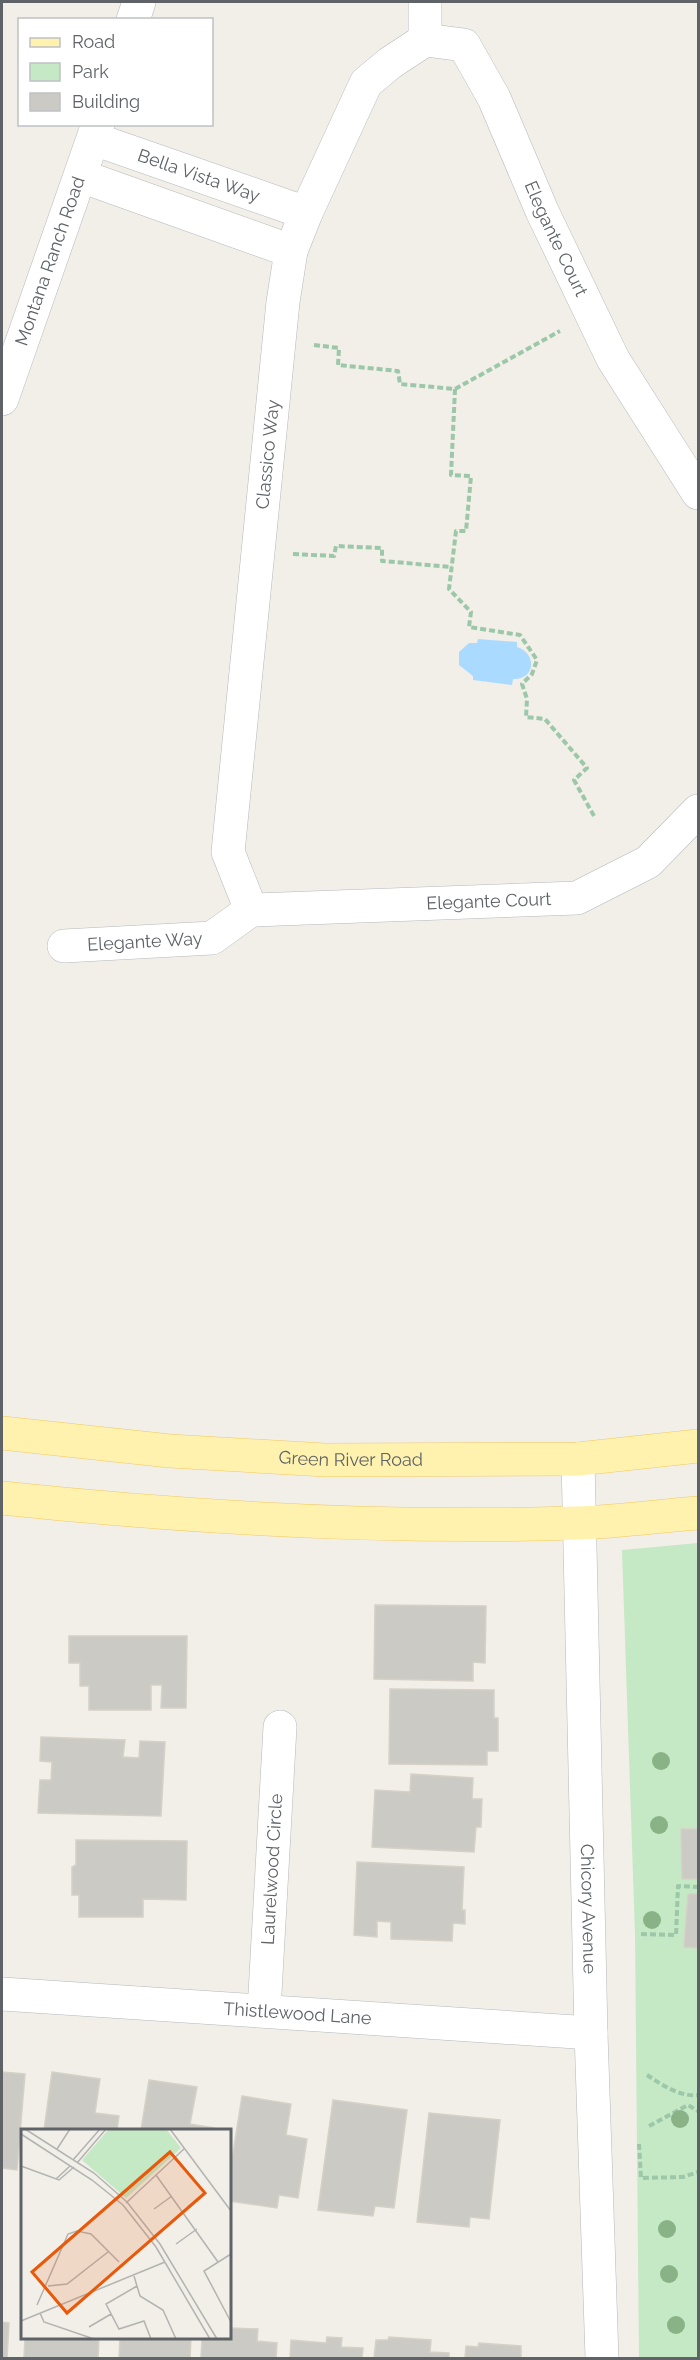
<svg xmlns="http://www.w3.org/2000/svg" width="700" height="2360" font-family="Raleway,sans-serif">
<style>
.green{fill:#c5e8c5}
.water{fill:#aadaff}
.building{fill:#cccac5;stroke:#d6d1c6;stroke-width:1.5}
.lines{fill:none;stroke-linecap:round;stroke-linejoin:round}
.minor-casing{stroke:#b5b8bc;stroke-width:34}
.tertiary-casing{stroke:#b5b8bc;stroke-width:34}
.primary-casing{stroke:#f2c960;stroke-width:34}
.path{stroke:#9cc7a9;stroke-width:4;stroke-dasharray:6 3;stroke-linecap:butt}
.minor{stroke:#fff;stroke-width:33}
.tertiary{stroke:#fff;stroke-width:33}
.primary{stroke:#fff2af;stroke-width:33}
.tree{fill:#89b387}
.labels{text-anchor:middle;stroke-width:6;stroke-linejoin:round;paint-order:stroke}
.street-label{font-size:18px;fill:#5f6368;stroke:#fff}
.inset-road{fill:none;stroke:#b3b3b1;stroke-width:1.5}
.view{fill:#e8590c;fill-opacity:0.15;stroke:#e8590c;stroke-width:3}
.inset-edge{fill:none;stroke:#5f6368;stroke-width:3}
</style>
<rect width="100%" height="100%" fill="#f1efe8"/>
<!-- green -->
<path class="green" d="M698,1543V2358H639L635,1934L622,1550Z"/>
<!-- water -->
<path class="water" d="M478,639L517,642V647C537,653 536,680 513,679L512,685L473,680V676L459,665V652L469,643H477Z"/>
<!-- building -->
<g class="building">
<path d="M375,1605L486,1606L485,1663L473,1662V1681L374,1679Z"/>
<path d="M69,1636H187L186,1708H161L162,1685H151V1710H89V1686H80V1663H69Z"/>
<path d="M390,1689L494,1690V1718H498V1751H487V1765L389,1764Z"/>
<path d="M41,1737L125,1740L123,1757L139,1758L140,1741L165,1742L161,1816L38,1813L40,1780H51L52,1762L40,1761Z"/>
<path d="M411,1774L473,1778L472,1799H482L481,1827H476L474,1852L372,1847L375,1790L410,1792Z"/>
<path d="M681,1829H698V1879H682Z"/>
<path d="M76,1840L187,1841L186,1900L143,1899V1917H79V1895H72V1867L76,1865Z"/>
<path d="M357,1862L464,1867L462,1910H465V1924L453,1923L452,1941L391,1939V1922L377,1921V1937L354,1935Z"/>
<path d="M688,1894H698V1948L684,1947Z"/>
<path d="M2,2072L25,2074L17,2170L2,2168Z"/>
<path d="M52,2072L100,2079L95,2113L119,2116L117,2130H44Z"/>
<path d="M149,2080L197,2087L190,2124L214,2128V2130H141Z"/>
<path d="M242,2096L291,2104L286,2135L307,2139L298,2198L279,2195L277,2208L230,2201V2172Z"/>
<path d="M333,2100L407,2110L394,2208L375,2206L373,2216L318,2210Z"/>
<path d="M429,2113L500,2120L489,2219L470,2217L469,2227L417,2222Z"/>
<path d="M2,2322L9,2323L7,2358H2Z"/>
<path d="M230,2328L258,2329L257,2341L277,2343L276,2358H201L202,2338H230Z"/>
<path d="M327,2337L342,2338L341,2347L363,2348L362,2358H290L291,2340L326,2343Z"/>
<path d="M389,2337L431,2340L430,2352L449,2353V2358H374L376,2340H388Z"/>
<path d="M25,2338H99L98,2358H24Z"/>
<path d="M120,2338H191L190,2358H119Z"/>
<path d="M479,2343L521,2346V2358H465L466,2346L478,2347Z"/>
</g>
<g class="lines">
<!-- minor casing -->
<g class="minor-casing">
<g id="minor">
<path id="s1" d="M425,2V40L464,45L494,98L542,211L613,359L698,493"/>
<path id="s2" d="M94,139L306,213"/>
<path d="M81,176L291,251"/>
<path id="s3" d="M251,910L228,852L283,302L291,251L306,213L366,83L390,63L425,40"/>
<path id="s4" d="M251,910L577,898L648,862L698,811"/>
<path id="s5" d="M64,946L212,938L251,910"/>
<path id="s6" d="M578,1459L591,2033L602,2358"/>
<path id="s7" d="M2,1994L591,2033"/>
<path id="s8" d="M264,2011L280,1727"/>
</g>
</g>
<!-- tertiary casing -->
<g class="tertiary-casing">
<g id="tertiary">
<path d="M133,20L139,2"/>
<path id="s9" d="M2,399L98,124"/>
</g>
</g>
<!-- primary casing -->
<g class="primary-casing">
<g id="primary">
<path id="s10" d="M2,1433L170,1451L325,1460L578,1459L698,1446"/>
<path d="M2,1498C192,1518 384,1529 576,1523C617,1522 658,1516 698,1513"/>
</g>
</g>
<!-- path -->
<g class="path">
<path d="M314,345L339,348L338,365L398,371L400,384L455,389L560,331"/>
<path d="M455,389L451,475L471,476L466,531H456L449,589L471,612L469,627L520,635L537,660L532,674L522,684L527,699L526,717L545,719L587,768L574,780L594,816"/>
<path d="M293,554L334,556L336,546L382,548V561L452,567"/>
<path d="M641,1934L676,1935L678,1886L698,1887"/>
<path d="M647,2075C662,2085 680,2097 698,2095"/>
<path d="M649,2126L688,2105L698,2111"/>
<path d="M639,2144L641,2178L683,2177L698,2172"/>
</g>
<!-- minor -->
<use href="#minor" class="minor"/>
<!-- tertiary -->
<use href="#tertiary" class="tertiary"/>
<!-- primary -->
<use href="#primary" class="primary"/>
</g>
<!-- trees -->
<g class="tree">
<circle cx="661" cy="1761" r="9"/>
<circle cx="659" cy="1825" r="9"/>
<circle cx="652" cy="1920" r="9"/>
<circle cx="680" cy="2119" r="9"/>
<circle cx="667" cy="2229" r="9"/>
<circle cx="669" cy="2274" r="9"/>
<circle cx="676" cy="2325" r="9"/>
</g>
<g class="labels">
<!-- street labels -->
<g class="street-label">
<text dy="6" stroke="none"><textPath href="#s2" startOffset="111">Bella Vista Way</textPath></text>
<text dy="6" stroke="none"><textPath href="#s1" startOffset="292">Elegante Court</textPath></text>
<text dy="6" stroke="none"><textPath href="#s9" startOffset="146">Montana Ranch Road</textPath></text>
<text dy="6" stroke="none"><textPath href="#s3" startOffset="462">Classico Way</textPath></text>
<text dy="6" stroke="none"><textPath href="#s4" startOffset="238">Elegante Court</textPath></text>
<text dy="6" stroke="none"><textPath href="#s5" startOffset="81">Elegante Way</textPath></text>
<text dy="6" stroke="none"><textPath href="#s10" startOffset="350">Green River Road</textPath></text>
<text dy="6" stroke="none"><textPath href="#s8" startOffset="142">Laurelwood Circle</textPath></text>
<text dy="6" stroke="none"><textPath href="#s6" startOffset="450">Chicory Avenue</textPath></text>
<text dy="6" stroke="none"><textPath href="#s7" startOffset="296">Thistlewood Lane</textPath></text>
</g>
</g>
<!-- overview -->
<g transform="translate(21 2129)">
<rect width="210" height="210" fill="#f1efe8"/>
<path d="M88,0H145L160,19L105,69L61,31Z" fill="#c5e8c5"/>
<path class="inset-road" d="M4,0L73,44L106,73L139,115L196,210M149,0L210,82M0,5L71,51L102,76L135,118L189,210M36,20L49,0M52,31L79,0M56,34L85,0M0,37L38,51L53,38M135,46L197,133M35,50L49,37M105,74L164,19M133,80L151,67M155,115L176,100M210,125L183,142L210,193M113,147L119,167L142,181L155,210M27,157L46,155L87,123M116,157L85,175L98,200L123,192L130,210M16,176L47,105L56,102L70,105L98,133M19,184L23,193L73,210M0,192L144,133M68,198L90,185"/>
<path class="view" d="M149,23L184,64L46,184L11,143Z"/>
<rect width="210" height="210" class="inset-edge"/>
</g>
<!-- border -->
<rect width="700" height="2360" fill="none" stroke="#5f6368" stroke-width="6"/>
<!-- legend -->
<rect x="18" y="18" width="195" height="108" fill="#ffffff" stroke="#bfc1c3" stroke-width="1.5"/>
<rect x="30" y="38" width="30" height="9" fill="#fff2af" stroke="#bfc1c3" stroke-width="1.5"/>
<text x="72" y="48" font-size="18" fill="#5f6368">Road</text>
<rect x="30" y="63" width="30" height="18" fill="#c5e8c5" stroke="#bfc1c3" stroke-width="1.5"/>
<text x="72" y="78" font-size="18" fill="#5f6368">Park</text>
<rect x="30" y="93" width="30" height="18" fill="#cccac5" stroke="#bfc1c3" stroke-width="1.5"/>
<text x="72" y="108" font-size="18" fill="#5f6368">Building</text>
</svg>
